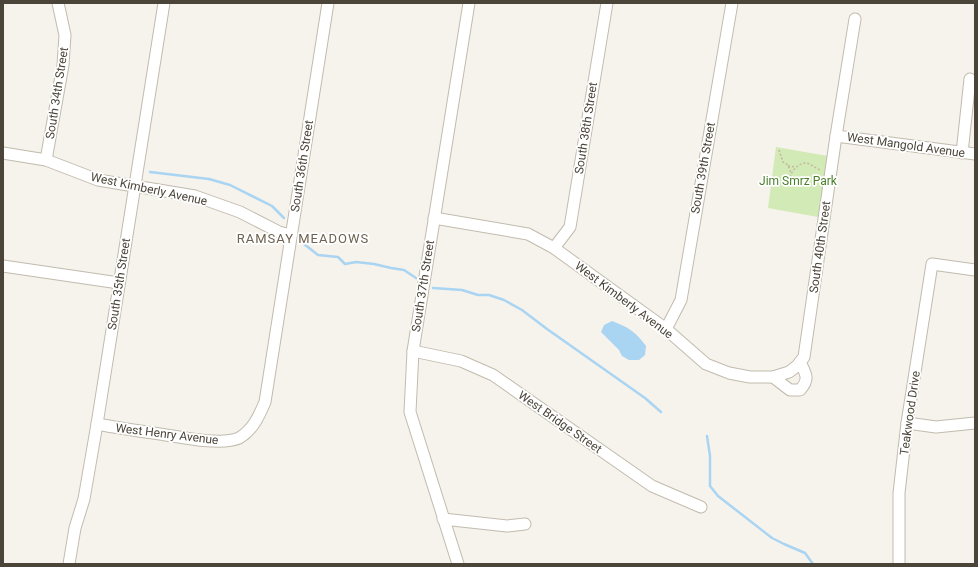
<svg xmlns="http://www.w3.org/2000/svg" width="978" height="567" font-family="Roboto,sans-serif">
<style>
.green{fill:#d2eab5}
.water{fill:#a9d4f2}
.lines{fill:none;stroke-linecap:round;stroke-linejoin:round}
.stream{stroke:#a9d4f2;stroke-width:2.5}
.minor-casing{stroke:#c2bbae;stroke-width:13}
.path{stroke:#c4b79f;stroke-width:1.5;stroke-dasharray:2 2;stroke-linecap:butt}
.minor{stroke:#fff;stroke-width:11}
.labels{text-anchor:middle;stroke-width:3.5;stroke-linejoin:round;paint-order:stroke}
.street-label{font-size:12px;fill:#4b4439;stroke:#fff}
.park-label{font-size:12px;fill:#4a7f2a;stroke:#fff}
.neighbourhood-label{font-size:13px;letter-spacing:1px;fill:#6e6250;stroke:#fff}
</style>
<rect width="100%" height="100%" fill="#f6f3ec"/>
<!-- green -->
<path class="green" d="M776,147L828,156L818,217L768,208Z"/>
<!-- water -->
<path class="water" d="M612,321C628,327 636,332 646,346L645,355L639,360H629L622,356L619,350L601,332L604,325Z"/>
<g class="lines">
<!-- stream -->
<g class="stream">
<path d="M150,172L209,179L230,185L272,206L284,218"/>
<path d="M304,244L318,255L338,257L345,264L356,262L374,264L391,268L404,270L416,278"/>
<path d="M433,288L462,290L478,295H489L504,300L522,310L547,329L645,398L661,412"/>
<path d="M707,436L710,456V486L718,496L772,538L784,544L805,553L813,564"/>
</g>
<!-- minor casing -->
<g class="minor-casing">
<g id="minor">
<path d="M836,136L975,154"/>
<path d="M3,153L46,160L98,180L195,196L240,212L279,232L291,235"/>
<path d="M962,153L970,79"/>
<path d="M46,160L63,65L65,35L58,3"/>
<path d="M434,218L528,234L554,248L666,329L706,364L729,373L750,377H773L789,372L797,366L804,357L836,136L855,19"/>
<path d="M554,248L570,227L607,3"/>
<path d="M3,266L119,283"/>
<path d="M666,329L681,300L732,3"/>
<path d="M413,351L461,361L493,375L652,486L701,507"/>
<path d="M773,377L790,390H800C810,379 806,374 800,362"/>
<path d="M907,423L936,427L975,423"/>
<path d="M97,424C118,428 139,431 160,434C180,437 221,446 239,438C253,430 259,416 265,402L328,3"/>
<path d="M443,519L507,526L525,524"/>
<path d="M69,564L75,528L84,499L97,424L164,3"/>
<path d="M458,564L410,412L413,351L469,3"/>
<path d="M899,564V493L907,423L932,264L975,270"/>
</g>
</g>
<!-- path -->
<g class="path">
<path d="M779,150L783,162L788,165L791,173"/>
<path d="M788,166L796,167"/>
<path d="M789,181C790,173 797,163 806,163C810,163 816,169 821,170"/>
</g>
<!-- minor -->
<use href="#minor" class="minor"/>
</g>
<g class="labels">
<!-- street labels -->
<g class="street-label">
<text transform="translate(57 93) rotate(-81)" y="4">South 34th Street</text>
<text transform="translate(586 128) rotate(-81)" y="4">South 38th Street</text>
<text transform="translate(906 145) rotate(8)" y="4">West Mangold Avenue</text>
<text transform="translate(302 166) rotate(-81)" y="4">South 36th Street</text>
<text transform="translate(703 168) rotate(-80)" y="4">South 39th Street</text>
<text transform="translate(149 189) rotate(12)" y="4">West Kimberly Avenue</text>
<text transform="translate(820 247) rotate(-82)" y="4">South 40th Street</text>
<text transform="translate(119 284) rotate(-81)" y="4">South 35th Street</text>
<text transform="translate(423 286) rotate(-81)" y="4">South 37th Street</text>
<text transform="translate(624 300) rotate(37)" y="4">West Kimberly Avenue</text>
<text transform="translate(910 413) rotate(-82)" y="4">Teakwood Drive</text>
<text transform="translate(560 422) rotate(35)" y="4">West Bridge Street</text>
<text transform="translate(167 434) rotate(7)" y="4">West Henry Avenue</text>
</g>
<!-- park labels -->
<g class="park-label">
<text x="798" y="185">Jim Smrz Park</text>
</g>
<!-- neighbourhood labels -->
<g class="neighbourhood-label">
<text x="303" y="243">RAMSAY MEADOWS</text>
</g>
</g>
<!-- border -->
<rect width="978" height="567" fill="none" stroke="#4b4439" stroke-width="8"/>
</svg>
